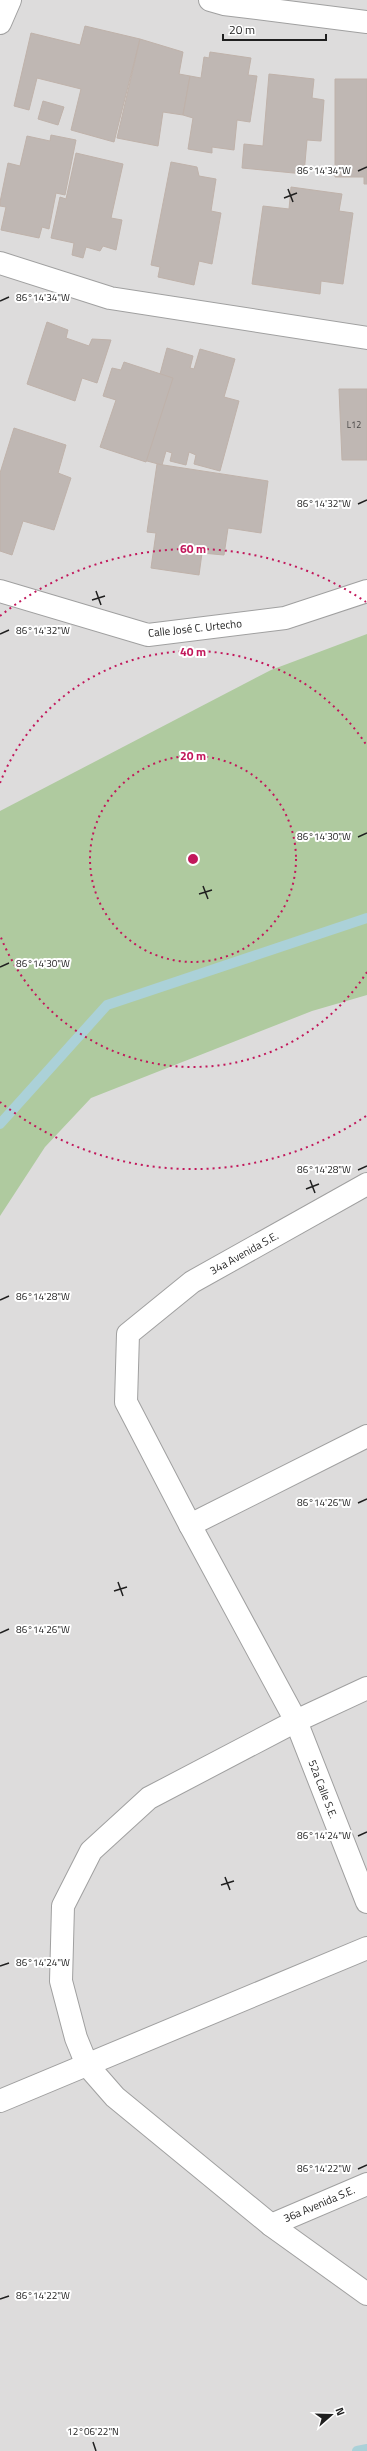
<svg xmlns="http://www.w3.org/2000/svg" width="367" height="2451" font-family="'Titillium Web',sans-serif">
<style>
.residential{fill:#dddcdc}
.forest{fill:#afca9f}
.lines{fill:none;stroke-linecap:round;stroke-linejoin:round}
.stream{stroke:#abd1d8;stroke-width:10}
.building{fill:#bfb7b3;stroke:#bfb2aa}
.minor-casing{stroke:#a0a0a0;stroke-width:24}
.minor{stroke:#fff;stroke-width:22}
.ticks{fill:none;stroke:#1f1f1f;stroke-width:1.5}
.ring{fill:none;stroke:#c2185b;stroke-width:2;stroke-dasharray:2 4}
.labels{text-anchor:middle;stroke-width:4;stroke-linejoin:round;paint-order:stroke}
.number-label{font-size:9px;fill:#474544}
.street-label{font-size:11px;fill:#1f1f1f;stroke:#fff}
.ticks-label{font-size:10px;text-anchor:middle;fill:#1f1f1f;stroke:#fff;stroke-width:4;stroke-linejoin:round;paint-order:stroke}
.centre{fill:#c2185b;stroke:#fff;stroke-width:2}
.ring-label{font-size:12px;text-anchor:middle;font-weight:bold;fill:#c2185b;stroke:#fff;stroke-width:4;stroke-linejoin:round;paint-order:stroke}
</style>
<rect width="100%" height="100%" fill="#efebe6"/>
<!-- residential -->
<rect class="residential" x="0" y="0" width="367" height="2451"/>
<!-- forest -->
<path class="forest" d="M367,634V995L312,1011L91,1098L45,1147L0,1216V811L271,670Z"/>
<g class="lines">
<!-- stream -->
<g class="stream">
<path d="M0,1124L107,1005L367,918"/>
<path d="M357,2451L367,2449"/>
</g>
</g>
<!-- building -->
<g class="building">
<path d="M85,26L140,39L114,142L71,130L81,89L37,78L29,110L14,106L31,33L80,45Z"/>
<path d="M140,39L183,52L179,74L190,76L183,115L163,112L158,146L117,138Z"/>
<path d="M210,52L251,58L248,75L257,76L250,122L237,120L234,150L212,147V153L188,149L193,118L183,115L190,76L201,78L204,57L209,58Z"/>
<path d="M269,74L314,79L312,98L324,100L321,141L307,140L304,174L242,168L244,144L263,146Z"/>
<path d="M335,79H367V184H364V177H335Z"/>
<path d="M43,101L64,107L58,125L38,119Z"/>
<path d="M51,135L76,140L65,195L56,193L49,229L42,227L39,238L1,230L6,207L0,206V202L8,163L20,166L27,136L50,141Z"/>
<path d="M76,153L123,164L111,218L122,220L116,250L103,246L100,251L86,247L83,258L72,255L74,243L51,238L60,197L66,199Z"/>
<path d="M171,162L197,167L199,176L216,179L211,211L221,213L212,264L199,261L194,285L158,277L160,267L151,265Z"/>
<path d="M291,187L342,194L339,211L353,213L343,284L321,281L320,294L252,284L263,206L289,209Z"/>
<path d="M47,322L68,330L66,338L89,346L92,339L111,340L97,383L82,378L75,401L27,384Z"/>
<path d="M167,348L193,356L190,368L194,369L200,349L235,359L224,397L239,401L220,471L194,464L196,455L189,452L186,465L170,461L172,453L166,451L162,465L132,457L137,440L142,441Z"/>
<path d="M124,362L173,378L146,462L100,447L116,400L103,396L112,368L121,370Z"/>
<path d="M339,389H367V460H342Z"/>
<path d="M14,428L66,445L58,473L71,478L54,530L23,521L12,555L0,551V473Z"/>
<path d="M157,464L268,481L261,533L228,528L224,555L202,553L199,575L151,568L156,533L147,532Z"/>
</g>
<g class="lines">
<!-- minor casing -->
<g class="minor-casing">
<g id="minor">
<path d="M210,0L224,4L367,22"/>
<path d="M0,23L10,0"/>
<path d="M0,263L110,298L367,338"/>
<path d="M0,591L148,635L285,618L367,591"/>
<path d="M367,1184L192,1282L128,1334L126,1402L190,1525L296,1721L367,1902"/>
<path d="M190,1525L367,1436"/>
<path d="M367,1688L296,1721L149,1798L91,1851L63,1906L61,1981L76,2038L87,2065L115,2097L271,2225L367,2294"/>
<path d="M0,2101L367,1948"/>
<path d="M271,2225L367,2184"/>
</g>
</g>
<!-- minor -->
<use href="#minor" class="minor"/>
</g>
<!-- ticks -->
<path class="ticks" d="M358,171L367,167M288,189L293,202M284,198L297,193M0,301L9,297M358,504L367,500M96,591L101,605M92,600L105,596M0,634L9,630M358,837L367,833M203,886L208,899M199,894L212,890M0,967L9,963M358,1170L367,1166M310,1180L315,1193M306,1189L319,1184M0,1300L9,1296M358,1503L367,1499M118,1582L123,1596M114,1591L127,1587M0,1633L9,1629M358,1836L367,1832M225,1877L230,1890M221,1885L234,1881M0,1966L9,1963M358,2169L367,2165M0,2299L9,2296M93,2442L96,2451"/>
<!-- distance rings -->
<g class="ring">
<circle cx="193" cy="859" r="103"/>
<path d="M367 972A207 207 0 0 1 0 935M0 783A207 207 0 0 1 367 746"/>
<path d="M366 1116A310 310 0 0 1 0 1102M0 616A310 310 0 0 1 366 602"/>
</g>
<g class="labels">
<!-- number labels -->
<g class="number-label">
<text x="354" y="428">L12</text>
</g>
<!-- street labels -->
<g class="street-label">
<text transform="translate(195 628) rotate(-6)" y="4">Calle José C. Urtecho</text>
<text transform="translate(244 1253) rotate(-29)" y="4">34a Avenida S.E.</text>
<text transform="translate(323 1789) rotate(69)" y="4">52a Calle S.E.</text>
<text transform="translate(319 2204) rotate(-23)" y="4">36a Avenida S.E.</text>
</g>
</g>
<g class="ticks-label">
<text x="324" y="174">86°14'34"W</text>
<text x="43" y="301">86°14'34"W</text>
<text x="324" y="507">86°14'32"W</text>
<text x="43" y="634">86°14'32"W</text>
<text x="324" y="840">86°14'30"W</text>
<text x="43" y="967">86°14'30"W</text>
<text x="324" y="1173">86°14'28"W</text>
<text x="43" y="1300">86°14'28"W</text>
<text x="324" y="1506">86°14'26"W</text>
<text x="43" y="1633">86°14'26"W</text>
<text x="324" y="1839">86°14'24"W</text>
<text x="43" y="1966">86°14'24"W</text>
<text x="324" y="2172">86°14'22"W</text>
<text x="43" y="2299">86°14'22"W</text>
<text x="93" y="2435">12°06'22"N</text>
</g>
<circle cx="193" cy="859" r="6" class="centre"/>
<g class="ring-label">
<text x="193" y="553">60 m</text>
<text x="193" y="656">40 m</text>
<text x="193" y="760">20 m</text>
</g>
<!-- north arrow -->
<g transform="translate(331 2415) rotate(70)" stroke="#ffffff" stroke-width="3" paint-order="stroke">
<path d="M0-3L7 15L0 10L-7 15Z" fill="#1f1f1f"/>
<text y="-6" font-size="11" font-weight="bold" text-anchor="middle" fill="#1f1f1f">N</text>
</g>
<!-- scale -->
<path d="M223 34v6h103v-6" fill="none" stroke="#1f1f1f" stroke-width="2"/>
<text x="229" y="34" font-size="12" fill="#1f1f1f" stroke="#ffffff" stroke-width="3" paint-order="stroke">20 m</text>
</svg>
